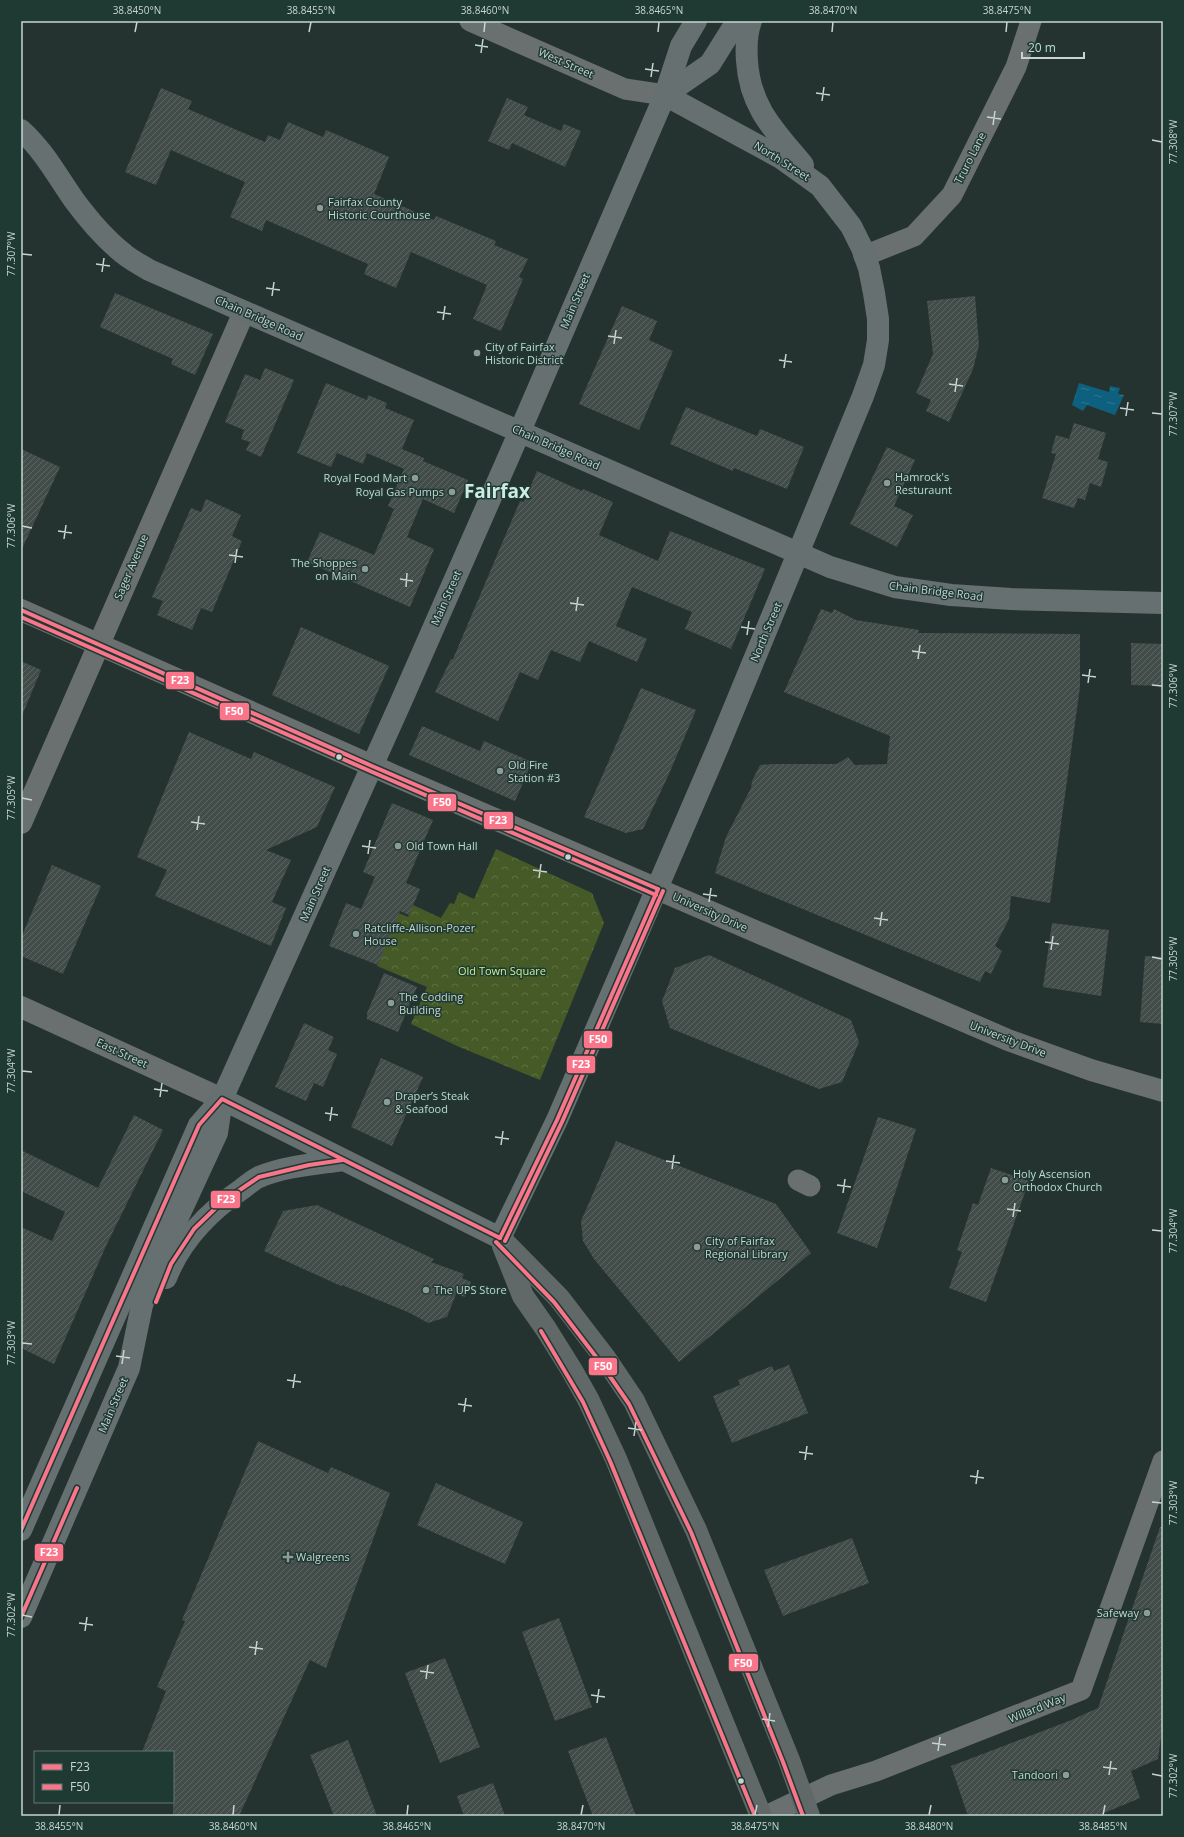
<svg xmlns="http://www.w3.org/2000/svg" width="1184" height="1837" font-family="'Open Sans',sans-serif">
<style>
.park{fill:url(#park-crowns)}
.water{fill:url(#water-ripples)}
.building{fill:url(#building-hatch)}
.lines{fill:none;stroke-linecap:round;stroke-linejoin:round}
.minor{stroke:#6a6f70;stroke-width:21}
.tertiary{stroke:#6a6f70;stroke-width:22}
.secondary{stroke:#606967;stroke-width:22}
.primary{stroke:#667070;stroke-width:22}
.bus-1-casing{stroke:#1f3933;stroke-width:7}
.bus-2-casing{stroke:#1f3933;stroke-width:7}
.bus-1{stroke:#fa758a;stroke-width:4}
.bus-2{stroke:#fa758a;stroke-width:4}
.ticks{fill:none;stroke:#c6d5d1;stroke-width:1.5}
.poi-dot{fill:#8e9c99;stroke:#1f3933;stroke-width:1.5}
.bus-dot{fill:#c6d5d1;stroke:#1f3933;stroke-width:1.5}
.labels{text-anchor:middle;stroke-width:3;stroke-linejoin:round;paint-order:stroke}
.street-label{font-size:11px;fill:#c6d5d1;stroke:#1f3933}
.poi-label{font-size:11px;fill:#c6d5d1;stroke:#1f3933;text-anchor:start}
.park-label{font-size:11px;fill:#c9f487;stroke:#1f3933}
.town-label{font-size:19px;font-weight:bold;fill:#ccebe3;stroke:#1f3933}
.line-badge{stroke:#1f3933;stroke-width:1.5}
.badge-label{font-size:11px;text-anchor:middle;font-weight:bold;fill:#fff}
.neatline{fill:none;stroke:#c6d5d1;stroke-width:1.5}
.ticks-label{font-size:10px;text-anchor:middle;fill:#c6d5d1}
</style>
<defs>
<pattern id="park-crowns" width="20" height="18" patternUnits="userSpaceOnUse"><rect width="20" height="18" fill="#455a26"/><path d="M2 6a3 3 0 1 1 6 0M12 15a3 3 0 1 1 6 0" fill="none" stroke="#5e7144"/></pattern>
<pattern id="water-ripples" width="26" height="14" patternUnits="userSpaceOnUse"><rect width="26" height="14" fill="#0d607e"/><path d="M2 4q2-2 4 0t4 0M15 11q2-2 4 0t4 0" fill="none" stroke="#2f768f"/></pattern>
<pattern id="building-hatch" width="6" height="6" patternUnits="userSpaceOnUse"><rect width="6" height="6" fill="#424c48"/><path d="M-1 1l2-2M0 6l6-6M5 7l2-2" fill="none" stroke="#5c6561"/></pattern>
</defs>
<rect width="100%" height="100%" fill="#253330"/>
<!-- park -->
<path class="park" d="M496,849L592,893L604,923L540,1080L457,1046L411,1024L427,987L377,966L388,938L377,904L408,917L413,905L441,918L450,903L454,904L459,892L474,899Z"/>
<!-- water -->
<path class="water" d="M1079,383L1109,392L1110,386L1120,388L1118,394L1124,395L1115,415L1087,405L1083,411L1072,405Z"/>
<!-- building -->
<g class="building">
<path d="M161,88L192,101L188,109L265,142L268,135L280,140L288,122L323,137L326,130L389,157L374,194L434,220L436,216L496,241L494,245L528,259L519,277L523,279L501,331L473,319L487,285L411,252L396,288L364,274L368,264L266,220L262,231L230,217L245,182L171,150L156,185L125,172Z"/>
<path d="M507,98L528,107L524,115L561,131L564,124L581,131L565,167L512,143L509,150L488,141Z"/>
<path d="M115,293L213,334L195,375L171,364L173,359L100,327Z"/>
<path d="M975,296L979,345L973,369L949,422L926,411L931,400L916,393L933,354L927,301Z"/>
<path d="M622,306L657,321L649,340L673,351L639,430L579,404Z"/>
<path d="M265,368L294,380L261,457L246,450L250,442L241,439L244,430L225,422L245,374L260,380Z"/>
<path d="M326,383L367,400L368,395L387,403L385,408L414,420L402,449L424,458L423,461L468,480L454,513L423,499L407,537L434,549L410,607L307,562L320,532L374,555L394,509L388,506L404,469L367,453L363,464L337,453L331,467L297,453Z"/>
<path d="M686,407L757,436L760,429L804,447L787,489L734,468L733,471L670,444Z"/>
<path d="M1074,423L1106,433L1098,459L1108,462L1101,487L1090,483L1085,500L1078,498L1074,508L1042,498L1056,454L1051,453L1056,435L1069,439Z"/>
<path d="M887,447L915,460L894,506L913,515L897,547L850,524Z"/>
<path d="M21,449L60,467L21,551Z"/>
<path d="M537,471L582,491L583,489L613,502L599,535L658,561L670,531L765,569L731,649L685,629L692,612L632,587L616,626L647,639L637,662L589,641L580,662L551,650L538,680L520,672L498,721L435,692L451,659H453L520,501L524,502Z"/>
<path d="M206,499L241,515L232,536L242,541L212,612L201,608L192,630L157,615L163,601L152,597L191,508L201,512Z"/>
<path d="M821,609L832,613L834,609L856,620L919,630L918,633L1080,634V687L1050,903L1011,896L1009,919L995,946L1002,951L991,974L985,971L980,982L715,873L726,837L751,788L752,781L760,765L775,764H837L848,757L855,765L887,764L890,736L784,692Z"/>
<path d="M301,627L389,666L359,734L272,695Z"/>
<path d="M1131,643L1163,644V686L1131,685Z"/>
<path d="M21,661L41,670L21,718Z"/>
<path d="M641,688L696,710L669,774L643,829L626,833L584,817Z"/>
<path d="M422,726L480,751L484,741L532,762L515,801L409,755Z"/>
<path d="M189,732L251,759L254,752L335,787L317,827L266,850L291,860L272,902L286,908L271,946L155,896L167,870L137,857Z"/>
<path d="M392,803L433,820L406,883L420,889L409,915L400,911L378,965L329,946L346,903L361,909L375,877L363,872Z"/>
<path d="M52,865L101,886L63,974L21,956V938Z"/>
<path d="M1052,923L1109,930L1101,996L1043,987Z"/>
<path d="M709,955L851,1020L859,1042L842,1082L819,1089L670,1028L662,1001L675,968Z"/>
<path d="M1145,956L1163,957V1024L1140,1022Z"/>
<path d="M384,973L417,987L398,1032L367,1019V1013Z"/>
<path d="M304,1023L334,1037L328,1050L337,1054L323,1087L314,1083L306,1101L275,1087Z"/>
<path d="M381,1058L423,1077L392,1146L351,1127Z"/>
<path d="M134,1115L163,1130L106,1246L54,1364L21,1348V1227L52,1241L65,1212L21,1191V1150L98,1188Z"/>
<path d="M878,1117L916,1129L877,1248L837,1233Z"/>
<path d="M616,1141L776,1204L811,1253L679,1362L594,1259L583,1241L581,1221Z"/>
<path d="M991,1168L1029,1181L986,1302L949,1288L962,1252L957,1250L973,1203L978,1205Z"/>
<path d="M317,1205L434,1259L431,1262L464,1274L462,1278L471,1282L465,1297L456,1294L447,1317L428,1323L410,1313L342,1285L341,1286L264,1251L283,1211Z"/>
<path d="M789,1365L808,1413L732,1443L713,1396L740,1385L738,1380L772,1366L774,1371Z"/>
<path d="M258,1441L328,1473L331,1467L390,1493L326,1668L310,1660L239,1816H173V1752H142L166,1691L157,1687L185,1621L182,1620Z"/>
<path d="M436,1483L523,1522L505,1564L417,1525Z"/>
<path d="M1160,1527H1163V1722L1158,1759L1131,1771L1140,1798L1097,1816H968L951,1766L1069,1721L1098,1708Z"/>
<path d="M852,1538L869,1583L783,1616L764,1570Z"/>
<path d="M559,1618L592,1707L555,1721L522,1632Z"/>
<path d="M445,1658L480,1747L440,1763L405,1673Z"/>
<path d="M606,1737L636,1816H593L568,1751Z"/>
<path d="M348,1740L377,1816H334L310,1755Z"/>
<path d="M493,1783L505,1816H464L457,1796Z"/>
</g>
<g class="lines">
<!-- minor -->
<g class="minor">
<path d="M470,21L625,89L665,95"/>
<path d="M864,256L914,236L952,195L1016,67L1031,21"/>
<path d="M798,1180L810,1186"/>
<path d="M766,1816L831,1785L876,1771L1081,1690L1163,1461"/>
</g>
<!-- tertiary -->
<g class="tertiary">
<path d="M21,610L395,776L1008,1040L1091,1070L1163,1091"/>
<path d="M21,823L244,312"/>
<path d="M21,1007L222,1099"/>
</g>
<!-- secondary -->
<g class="secondary">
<path d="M500,1238L559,1298L605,1358L634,1401L696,1530L789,1760L809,1816"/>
<path d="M503,1246L523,1296L546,1329L571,1369L588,1399L616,1459L761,1816"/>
</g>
<!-- primary -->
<g class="primary">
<path d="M751,21C746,34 746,47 747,61C750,108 775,131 803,165"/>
<path d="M665,95L710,64L737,21"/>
<path d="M21,130C44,151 56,174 74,200C88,219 105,239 124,254C131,260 141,265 149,270L830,567L895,587L951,595L1011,599L1163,603"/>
<path d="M222,1099L500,1238L557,1120L718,747L863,396L874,365L878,340V319L874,293L869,268L862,248L851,226L820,186L781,158L665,95"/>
<path d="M166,1278C181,1240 208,1212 242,1189C247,1185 253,1180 259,1177C285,1166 316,1164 343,1160"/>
<path d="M21,1530L199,1125L222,1099"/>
<path d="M21,1617L129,1368L142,1305L162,1252L217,1133L222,1099L400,704L520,431L665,95L681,46L696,21"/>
</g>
<!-- bus-1 casing -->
<g class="bus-1-casing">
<g id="bus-1">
<path d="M21,610L372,766L658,889"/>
<path d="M500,1238L557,1120L658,889"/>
<path d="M156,1302L171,1264L194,1229L222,1202L259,1177L309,1165L343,1160"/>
<path d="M21,1530L199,1125L222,1099L500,1238"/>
<path d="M21,1617L77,1488"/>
</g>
</g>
<!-- bus-2 casing -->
<g class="bus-2-casing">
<g id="bus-2">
<path d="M21,617L370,771L656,895"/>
<path d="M505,1241L562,1122L663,891"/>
<path d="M496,1242L554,1302L600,1362L629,1404L691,1532L783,1762L803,1816"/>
<path d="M541,1331L583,1402L610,1461L755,1816"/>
</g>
</g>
<!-- bus-1 -->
<use href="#bus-1" class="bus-1"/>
<!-- bus-2 -->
<use href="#bus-2" class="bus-2"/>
</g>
<!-- ticks -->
<path class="ticks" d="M135,32L137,22M309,32L311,22M484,32L485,22M658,32L659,22M832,32L833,22M1006,32L1007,22M475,45L488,47M481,53L483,39M645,69L659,71M651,77L653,63M816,93L830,95M822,101L824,87M987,117L1001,119M993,125L995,111M1152,140L1162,142M22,254L32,255M96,264L110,266M102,272L104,258M266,288L280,290M272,296L274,282M437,312L451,314M443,320L445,306M608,336L622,338M614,344L616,330M779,360L792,362M784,368L786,354M949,384L963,386M955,392L957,378M1120,408L1134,410M1152,413L1162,414M1126,416L1128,402M22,526L32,528M58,531L72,533M64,539L66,525M229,555L243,557M235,563L237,549M400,579L413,581M406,587L407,573M570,603L584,605M576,611L578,597M741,627L755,629M747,635L749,621M912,651L926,653M918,659L920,645M1082,675L1096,677M1088,683L1090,669M1152,685L1162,686M22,798L32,800M191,822L205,824M197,830L199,816M362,846L376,848M368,854L370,840M533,870L547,872M539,878L541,864M703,894L717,896M709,902L711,888M874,918L888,920M880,926L882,912M1045,942L1059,944M1051,950L1053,936M1152,957L1162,959M22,1071L32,1072M154,1089L168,1091M160,1097L162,1083M325,1113L338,1115M330,1121L332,1107M495,1137L509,1139M501,1145L503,1131M666,1161L680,1163M672,1169L674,1155M837,1185L851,1187M843,1193L845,1179M1007,1209L1021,1211M1013,1217L1015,1203M1152,1230L1162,1231M22,1343L32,1344M116,1356L130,1358M122,1364L124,1350M287,1380L301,1382M293,1388L295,1374M458,1404L472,1406M464,1412L466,1398M628,1428L642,1430M634,1436L636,1422M799,1452L813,1454M805,1460L807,1446M970,1476L984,1478M976,1484L978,1470M1152,1502L1162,1503M22,1615L32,1617M79,1623L93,1625M85,1631L87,1617M249,1647L263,1649M255,1655L257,1641M420,1671L434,1673M426,1679L428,1665M591,1695L605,1697M597,1703L599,1689M762,1719L775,1721M768,1727L770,1713M932,1743L946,1745M938,1751L940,1737M1103,1767L1117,1769M1152,1774L1162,1776M1109,1775L1111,1761M59,1815L60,1805M233,1815L234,1805M407,1815L408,1805M581,1815L583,1805M755,1815L757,1805M929,1815L931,1805M1103,1815L1105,1805"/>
<!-- markers -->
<g class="poi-dot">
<circle cx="320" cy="208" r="4"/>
<circle cx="477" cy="353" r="4"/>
<circle cx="415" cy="478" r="4"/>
<circle cx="887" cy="483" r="4"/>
<circle cx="452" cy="492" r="4"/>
<circle cx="365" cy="569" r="4"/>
<circle cx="500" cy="771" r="4"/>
<circle cx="398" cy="846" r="4"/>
<circle cx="356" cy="934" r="4"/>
<circle cx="391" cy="1003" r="4"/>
<circle cx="387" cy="1102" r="4"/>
<circle cx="1005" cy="1180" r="4"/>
<circle cx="697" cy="1247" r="4"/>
<circle cx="426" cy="1290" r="4"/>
<path d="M286 1551h4v4h4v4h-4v4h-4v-4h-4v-4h4z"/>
<circle cx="1147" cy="1613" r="4"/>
<circle cx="1066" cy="1775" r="4"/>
</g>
<g class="bus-dot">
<circle cx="339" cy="757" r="3.5"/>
<circle cx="568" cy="857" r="3.5"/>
<circle cx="741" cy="1781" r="3.5"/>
</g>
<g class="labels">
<!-- street labels -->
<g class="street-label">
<text transform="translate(566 63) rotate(24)" y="4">West Street</text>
<text transform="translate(970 158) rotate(-63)" y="4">Truro Lane</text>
<text transform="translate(782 161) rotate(32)" y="4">North Street</text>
<text transform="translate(575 301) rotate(-67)" y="4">Main Street</text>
<text transform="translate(259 318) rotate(24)" y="4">Chain Bridge Road</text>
<text transform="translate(556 447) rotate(24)" y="4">Chain Bridge Road</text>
<text transform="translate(131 567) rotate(-67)" y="4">Sager Avenue</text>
<text transform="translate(936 591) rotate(7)" y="4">Chain Bridge Road</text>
<text transform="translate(446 598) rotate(-66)" y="4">Main Street</text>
<text transform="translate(766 632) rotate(-67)" y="4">North Street</text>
<text transform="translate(315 894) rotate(-66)" y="4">Main Street</text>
<text transform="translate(710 912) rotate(24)" y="4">University Drive</text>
<text transform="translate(1008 1039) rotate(21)" y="4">University Drive</text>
<text transform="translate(122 1053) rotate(25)" y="4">East Street</text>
<text transform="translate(113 1405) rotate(-67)" y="4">Main Street</text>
<text transform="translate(1037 1708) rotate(-22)" y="4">Willard Way</text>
</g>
<!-- poi labels -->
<g class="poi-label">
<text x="328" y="206">Fairfax County<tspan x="328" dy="13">Historic Courthouse</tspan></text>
<text x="485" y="351">City of Fairfax<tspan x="485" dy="13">Historic District</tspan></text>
<text x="895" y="481">Hamrock's<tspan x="895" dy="13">Resturaunt</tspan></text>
<text x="407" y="482" text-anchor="end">Royal Food Mart</text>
<text x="444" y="496" text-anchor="end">Royal Gas Pumps</text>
<text x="357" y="567" text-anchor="end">The Shoppes<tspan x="357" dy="13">on Main</tspan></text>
<text x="508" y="769">Old Fire<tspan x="508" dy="13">Station #3</tspan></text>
<text x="406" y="850">Old Town Hall</text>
<text x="364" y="932">Ratcliffe-Allison-Pozer<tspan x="364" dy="13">House</tspan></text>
<text x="399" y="1001">The Codding<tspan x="399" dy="13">Building</tspan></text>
<text x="395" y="1100">Draper’s Steak<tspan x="395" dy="13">&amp; Seafood</tspan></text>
<text x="1013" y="1178">Holy Ascension<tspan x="1013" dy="13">Orthodox Church</tspan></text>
<text x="705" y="1245">City of Fairfax<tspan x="705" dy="13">Regional Library</tspan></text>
<text x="434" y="1294">The UPS Store</text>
<text x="296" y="1561">Walgreens</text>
<text x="1139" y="1617" text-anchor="end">Safeway</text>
<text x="1058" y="1779" text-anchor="end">Tandoori</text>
</g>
<!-- park labels -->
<g class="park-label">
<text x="502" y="975">Old Town Square</text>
</g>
<!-- town labels -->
<g class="town-label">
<text x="497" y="498">Fairfax</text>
</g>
</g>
<g class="line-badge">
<rect x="165" y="671" width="30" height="19" rx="4" fill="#fa758a"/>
<rect x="219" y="702" width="31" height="19" rx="4" fill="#fa758a"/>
<rect x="427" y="793" width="30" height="19" rx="4" fill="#fa758a"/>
<rect x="483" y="811" width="31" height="19" rx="4" fill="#fa758a"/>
<rect x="583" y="1030" width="30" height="19" rx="4" fill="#fa758a"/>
<rect x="566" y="1055" width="30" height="19" rx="4" fill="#fa758a"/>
<rect x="210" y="1190" width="31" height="19" rx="4" fill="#fa758a"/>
<rect x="588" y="1357" width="30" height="19" rx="4" fill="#fa758a"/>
<rect x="34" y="1543" width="30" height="19" rx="4" fill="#fa758a"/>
<rect x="728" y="1653" width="31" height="19" rx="4" fill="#fa758a"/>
</g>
<g class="badge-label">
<text x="180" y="684">F23</text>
<text x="234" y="715">F50</text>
<text x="442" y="806">F50</text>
<text x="498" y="824">F23</text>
<text x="598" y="1043">F50</text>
<text x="581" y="1068">F23</text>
<text x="226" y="1203">F23</text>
<text x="603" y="1370">F50</text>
<text x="49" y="1556">F23</text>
<text x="743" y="1667">F50</text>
</g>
<!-- border -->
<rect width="1184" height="1837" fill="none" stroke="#1f3933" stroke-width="44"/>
<!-- legend -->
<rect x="34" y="1751" width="140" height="52" fill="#1f3933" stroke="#627772"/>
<rect x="42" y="1764" width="20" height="6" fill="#fa758a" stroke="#627772"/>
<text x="70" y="1771" font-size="12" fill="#c6d5d1">F23</text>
<rect x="42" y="1784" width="20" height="6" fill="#fa758a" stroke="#627772"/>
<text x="70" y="1791" font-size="12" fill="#c6d5d1">F50</text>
<!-- scale -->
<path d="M1022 52v6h62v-6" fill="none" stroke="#c6d5d1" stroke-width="2"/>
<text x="1028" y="52" font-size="12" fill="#c6d5d1" stroke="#1f3933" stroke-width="3" paint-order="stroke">20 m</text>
<rect x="22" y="22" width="1140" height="1793" class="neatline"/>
<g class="ticks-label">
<text x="137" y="14">38.8450°N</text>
<text x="311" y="14">38.8455°N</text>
<text x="485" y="14">38.8460°N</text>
<text x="659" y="14">38.8465°N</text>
<text x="833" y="14">38.8470°N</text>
<text x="1007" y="14">38.8475°N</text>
<text transform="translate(1173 142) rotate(-90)" y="4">77.308°W</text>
<text transform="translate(11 254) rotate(-90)" y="4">77.307°W</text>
<text transform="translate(1173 414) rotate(-90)" y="4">77.307°W</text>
<text transform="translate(11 526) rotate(-90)" y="4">77.306°W</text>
<text transform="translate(1173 686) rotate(-90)" y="4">77.306°W</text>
<text transform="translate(11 798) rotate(-90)" y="4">77.305°W</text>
<text transform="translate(1173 959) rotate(-90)" y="4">77.305°W</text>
<text transform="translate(11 1071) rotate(-90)" y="4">77.304°W</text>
<text transform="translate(1173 1231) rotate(-90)" y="4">77.304°W</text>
<text transform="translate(11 1343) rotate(-90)" y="4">77.303°W</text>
<text transform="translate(1173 1503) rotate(-90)" y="4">77.303°W</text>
<text transform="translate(11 1615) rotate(-90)" y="4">77.302°W</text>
<text transform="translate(1173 1776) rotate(-90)" y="4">77.302°W</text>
<text x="59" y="1830">38.8455°N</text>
<text x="233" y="1830">38.8460°N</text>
<text x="407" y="1830">38.8465°N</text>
<text x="581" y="1830">38.8470°N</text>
<text x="755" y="1830">38.8475°N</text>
<text x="929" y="1830">38.8480°N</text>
<text x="1103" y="1830">38.8485°N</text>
</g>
</svg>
